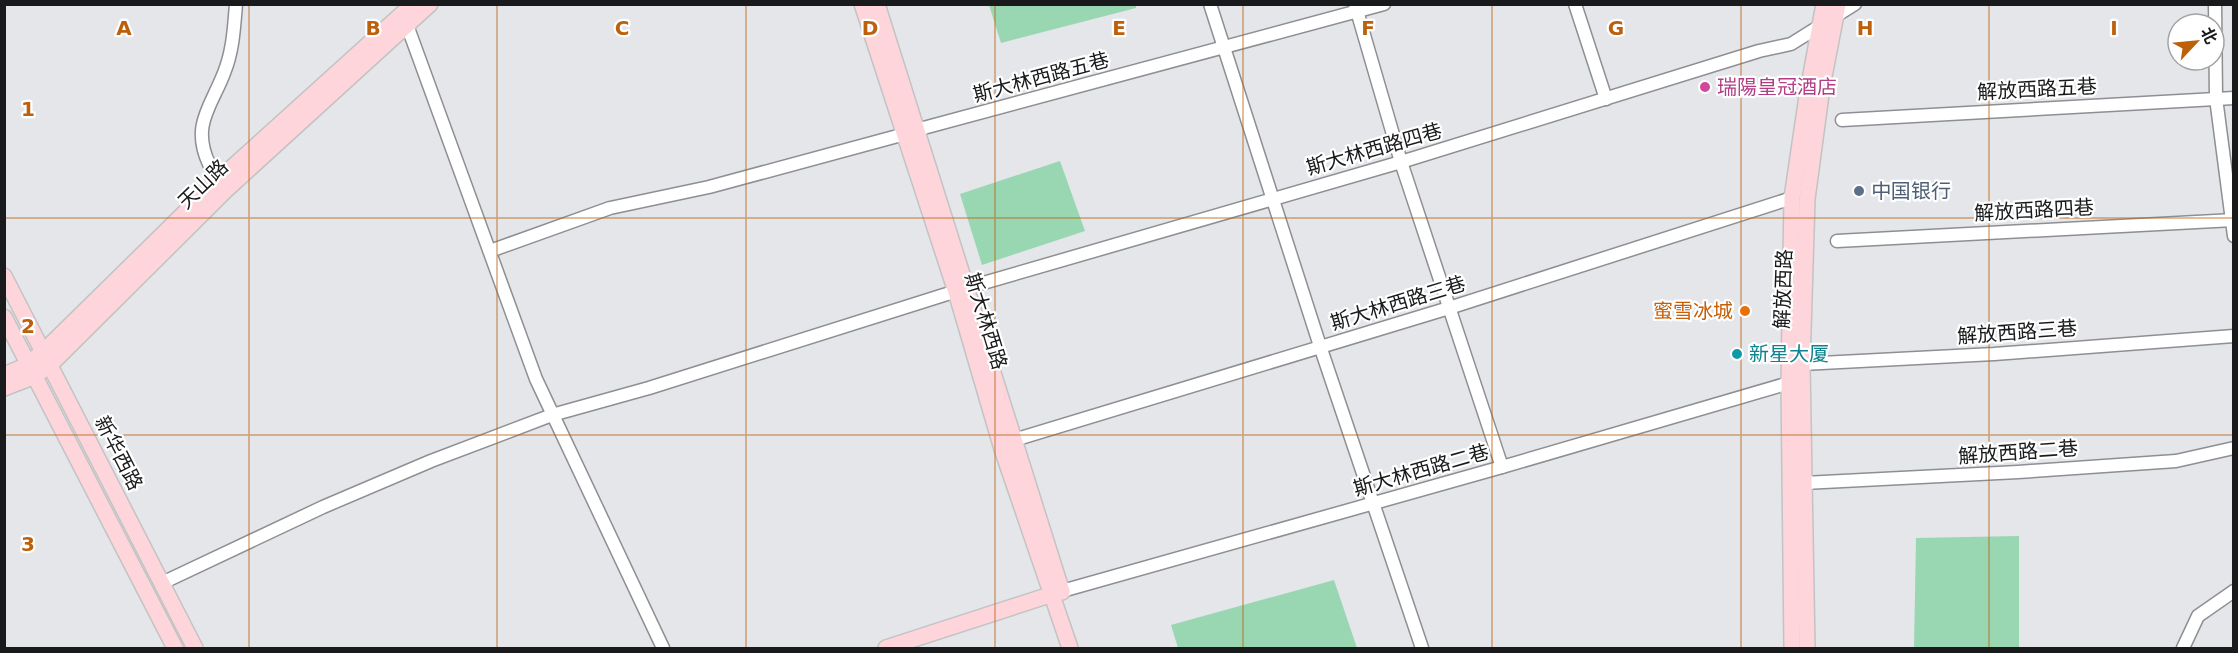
<svg xmlns="http://www.w3.org/2000/svg" width="2238" height="653" font-family="'DejaVu Sans','Noto Sans SC',sans-serif">
<style>
.pitch{fill:#99d7b3}
.lines{fill:none;stroke-linecap:round;stroke-linejoin:round}
.minor-casing{stroke:#8d8f92;stroke-width:15}
.major-casing{stroke:#c3c3c4;stroke-width:18}
.minor{stroke:#fff;stroke-width:12}
.major{stroke:#fdd5da;stroke-width:15}
.grid{fill:none;stroke:#bc600c;stroke-width:1.5;stroke-opacity:0.55}
.hotel-dot{fill:#d1479c;stroke:#fff;stroke-width:2}
.service-dot{fill:#5c6f8a;stroke:#fff;stroke-width:2}
.food-dot{fill:#e8710a;stroke:#fff;stroke-width:2}
.culture-dot{fill:#0f9aa8;stroke:#fff;stroke-width:2}
.labels{text-anchor:middle;stroke-width:4.5;stroke-linejoin:round;paint-order:stroke}
.street-label{font-size:20px;fill:#191a1b;stroke:#fff}
.hotel-label{font-size:20px;fill:#b23c85;stroke:#fff;text-anchor:start}
.service-label{font-size:20px;fill:#4e5e75;stroke:#fff;text-anchor:start}
.food-label{font-size:20px;fill:#c56008;stroke:#fff;text-anchor:end}
.culture-label{font-size:20px;fill:#0d838f;stroke:#fff;text-anchor:start}
.grid-label{font-size:20px;text-anchor:middle;font-weight:bold;fill:#bc600c;stroke:#fff;stroke-width:4.5;stroke-linejoin:round;paint-order:stroke}
</style>
<rect width="100%" height="100%" fill="#e4e6e9"/>
<!-- pitch -->
<g class="pitch">
<path d="M1136,5V8L1001,43L989,5Z"/>
<path d="M1060,161L1085,231L982,265L960,194Z"/>
<path d="M2019,536V648H1914L1916,538Z"/>
<path d="M1334,580L1357,648H1178L1171,625Z"/>
</g>
<g class="lines">
<!-- minor casing -->
<g class="minor-casing">
<g id="minor">
<path d="M1210,4L1320,346L1422,648"/>
<path d="M1355,4L1401,162L1502,467"/>
<path d="M1575,4L1606,99"/>
<path d="M2215,4L2216,98L2234,236"/>
<path d="M402,19L407,25L536,379L663,648"/>
<path d="M1842,120L2234,98"/>
<path d="M916,130L1384,4"/>
<path d="M223,187C216,180 213,173 209,164C191,125 211,107 224,73C233,51 234,28 236,4"/>
<path d="M1837,241L2234,220"/>
<path d="M490,251L610,208L709,187L905,134"/>
<path d="M1802,364L1994,354L2234,336"/>
<path d="M1014,440L1449,308L1792,198"/>
<path d="M1804,483L2018,472L2176,461L2234,448"/>
<path d="M162,583L323,507L431,461L552,415L649,388L966,288L1401,162L1759,51L1791,44L1855,4"/>
<path d="M1062,591L1502,467L1789,383"/>
<path d="M2183,648L2198,616L2234,591"/>
</g>
</g>
<!-- major casing -->
<g class="major-casing">
<g id="major">
<path d="M862,4L956,292L1002,449L1070,648"/>
<path d="M877,4L1062,592"/>
<path d="M4,276L195,648"/>
<path d="M4,317L175,648"/>
<path d="M4,375L23,367L43,352L217,181L413,4"/>
<path d="M4,388L35,376L50,365L226,190L430,4"/>
<path d="M886,648L1062,591"/>
<path d="M1792,648L1789,383L1792,198L1807,96L1824,4"/>
<path d="M1807,648L1802,364L1807,199L1822,87L1838,4"/>
</g>
</g>
<!-- minor -->
<use href="#minor" class="minor"/>
<!-- major -->
<use href="#major" class="major"/>
</g>
<!-- grid -->
<path class="grid" d="M249,4V648M497,4V648M746,4V648M995,4V648M1243,4V648M1492,4V648M1741,4V648M1989,4V648M4,218H2234M4,435H2234"/>
<!-- markers -->
<circle class="hotel-dot" cx="1705" cy="87" r="6"/>
<circle class="service-dot" cx="1859" cy="191" r="6"/>
<circle class="food-dot" cx="1745" cy="311" r="6"/>
<circle class="culture-dot" cx="1737" cy="354" r="6"/>
<g class="labels">
<!-- street labels -->
<g class="street-label">
<text transform="translate(1041 77) rotate(-15)" y="7">斯大林西路五巷</text>
<text transform="translate(2037 89) rotate(-3)" y="7">解放西路五巷</text>
<text transform="translate(1374 149) rotate(-16)" y="7">斯大林西路四巷</text>
<text transform="translate(203 184) rotate(-44)" y="7">天山路</text>
<text transform="translate(2034 210) rotate(-3)" y="7">解放西路四巷</text>
<text transform="translate(1783 289) rotate(-88)" y="7">解放西路</text>
<text transform="translate(1398 303) rotate(-17)" y="7">斯大林西路三巷</text>
<text transform="translate(986 321) rotate(73)" y="7">斯大林西路</text>
<text transform="translate(2017 332) rotate(-4)" y="7">解放西路三巷</text>
<text transform="translate(2018 452) rotate(-4)" y="7">解放西路二巷</text>
<text transform="translate(119 453) rotate(63)" y="7">新华西路</text>
<text transform="translate(1421 470) rotate(-16)" y="7">斯大林西路二巷</text>
</g>
<!-- hotel labels -->
<g class="hotel-label">
<text x="1717" y="94">瑞陽皇冠酒店</text>
</g>
<!-- service labels -->
<g class="service-label">
<text x="1871" y="198">中国银行</text>
</g>
<!-- food labels -->
<g class="food-label">
<text x="1733" y="318">蜜雪冰城</text>
</g>
<!-- culture labels -->
<g class="culture-label">
<text x="1749" y="361">新星大厦</text>
</g>
</g>
<g class="grid-label">
<text x="124" y="35">A</text>
<text x="373" y="35">B</text>
<text x="622" y="35">C</text>
<text x="870" y="35">D</text>
<text x="1119" y="35">E</text>
<text x="1368" y="35">F</text>
<text x="1616" y="35">G</text>
<text x="1865" y="35">H</text>
<text x="2114" y="35">I</text>
<text x="28" y="116">1</text>
<text x="28" y="333">2</text>
<text x="28" y="551">3</text>
</g>
<!-- border -->
<rect width="2238" height="653" fill="none" stroke="#191a1b" stroke-width="12"/>
<!-- north arrow -->
<g transform="translate(2196 42) rotate(64)"><circle r="28" fill="#ffffff" stroke="#a3a3a4" stroke-width="1.5"/>
<path d="M0-4.5L10 22L0 15L-10 22Z" fill="#bc600c"/>
<text y="-9" font-size="16" font-weight="bold" text-anchor="middle" fill="#191a1b">北</text>
</g>
</svg>
